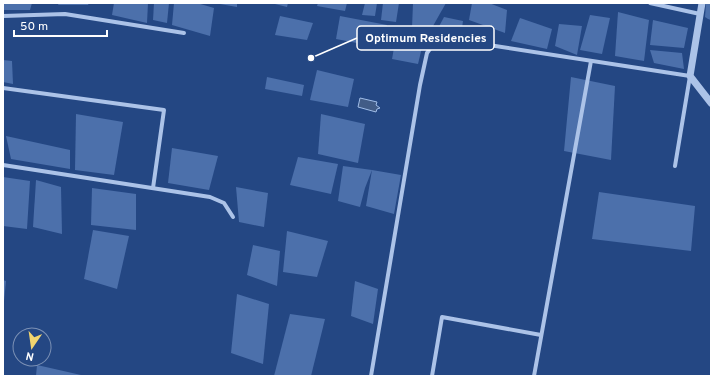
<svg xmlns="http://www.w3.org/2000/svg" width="714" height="379" font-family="Overpass,sans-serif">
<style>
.water{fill:#425c87;stroke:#a0bde8}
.building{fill:#4c70ab}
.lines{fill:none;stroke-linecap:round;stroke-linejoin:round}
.minor{stroke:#acc3e8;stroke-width:4}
.tertiary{stroke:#acc3e8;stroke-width:7}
.leader{fill:none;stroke:#fff;stroke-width:1.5}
.callout-dot{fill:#fff;stroke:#244783;stroke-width:1.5}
.callout{fill:#244783;stroke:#fff;stroke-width:1.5}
.callout-label{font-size:12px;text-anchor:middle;font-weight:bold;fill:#fff}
</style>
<rect width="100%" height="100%" fill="#244783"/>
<!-- water -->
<path class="water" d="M360,98L377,102L376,105L380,108L377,109L376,112L358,107Z"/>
<!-- building -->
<g class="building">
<path d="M3,3H32L30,10H3Z"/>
<path d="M59,3H89L88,5H58Z"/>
<path d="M114,3H148L147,23L112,15Z"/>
<path d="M154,3H169L167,23L153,20Z"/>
<path d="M174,3H197L214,8L210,36L172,25Z"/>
<path d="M220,3H237V7L220,4Z"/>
<path d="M271,3H288L287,7Z"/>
<path d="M318,3H347L345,11L317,6Z"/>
<path d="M365,3H377L375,16L362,15Z"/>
<path d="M383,3H399L396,22L381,20Z"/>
<path d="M413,3H446L429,33L412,28Z"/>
<path d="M472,3H489L507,10L505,33L469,20Z"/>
<path d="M706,3H711V20L708,19L705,17Z"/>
<path d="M618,12L649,20L644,61L615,56Z"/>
<path d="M590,15L610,18L602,54L580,50Z"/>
<path d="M280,16L313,23L307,40L275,35Z"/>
<path d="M340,16L387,25L383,48L336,39Z"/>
<path d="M444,17L463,21L461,35L435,34Z"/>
<path d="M520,18L552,29L547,49L511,41Z"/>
<path d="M653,20L688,28L684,48L650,45Z"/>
<path d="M559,24L582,26L577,55L555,46Z"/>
<path d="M396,37L424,39L418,64L392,59Z"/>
<path d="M650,50L682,53L684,69L654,63Z"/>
<path d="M3,60L12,61L13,84L3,82Z"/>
<path d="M317,70L354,79L348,107L310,100Z"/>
<path d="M267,77L304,85L302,96L265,89Z"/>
<path d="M571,77L615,86L611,160L564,151Z"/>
<path d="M76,114L123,122L114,175L75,170Z"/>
<path d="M321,114L365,124L358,163L318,154Z"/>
<path d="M6,136L70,150V169L11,159Z"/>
<path d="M172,148L218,156L209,190L168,183Z"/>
<path d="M298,157L338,164L331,194L290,185Z"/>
<path d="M343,166L372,170L401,175L394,214L366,206L372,170L365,188L360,207L338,201Z"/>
<path d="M3,177L30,181L27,229L3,226Z"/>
<path d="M36,180L61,187L62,234L33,227Z"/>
<path d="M236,187L268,193L264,227L239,222Z"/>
<path d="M92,188L136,194V230L91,225Z"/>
<path d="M599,192L695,206L691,251L592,239Z"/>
<path d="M93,230L129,236L117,289L84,279Z"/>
<path d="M287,231L328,241L317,277L283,272Z"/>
<path d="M253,245L280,251L277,286L247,275Z"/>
<path d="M3,280L6,281L4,301H3Z"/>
<path d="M355,281L378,289L373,324L351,316Z"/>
<path d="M237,294L269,304L263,364L231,353Z"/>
<path d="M290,314L325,319L311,376H274Z"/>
<path d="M37,365L81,375V376H36Z"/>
</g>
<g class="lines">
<!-- minor -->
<g class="minor">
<path d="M650,3L700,14"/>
<path d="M3,16L65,14L184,33"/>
<path d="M3,88L164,110L153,188"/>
<path d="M3,165L210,197L224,203L233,217"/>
<path d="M371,376L420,85L427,53L435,42L450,39L690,76L675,166"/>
<path d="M432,376L442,317L541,335"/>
<path d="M534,376L591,61"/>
</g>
<!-- tertiary -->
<path class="tertiary" d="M702,3L690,76L711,103"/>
</g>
<!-- callouts -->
<path class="leader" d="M311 58L357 38"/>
<circle class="callout-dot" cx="311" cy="58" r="4"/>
<rect class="callout" x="357" y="26" width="137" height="24" rx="4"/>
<g class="callout-label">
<text x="426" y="42">Optimum Residencies</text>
</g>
<!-- border -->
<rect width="714" height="379" fill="none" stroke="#ffffff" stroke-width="8"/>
<!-- north arrow -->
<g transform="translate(32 347) rotate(193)"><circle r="19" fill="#244783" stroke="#7c91b5"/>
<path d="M0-3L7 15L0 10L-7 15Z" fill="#f2d56f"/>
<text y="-6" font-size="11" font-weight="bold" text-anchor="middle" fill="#ffffff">N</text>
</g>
<!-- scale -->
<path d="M14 30v6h93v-6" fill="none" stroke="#ffffff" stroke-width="2"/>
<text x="20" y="30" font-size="12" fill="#ffffff" stroke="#244783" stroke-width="3" paint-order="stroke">50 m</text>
</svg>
